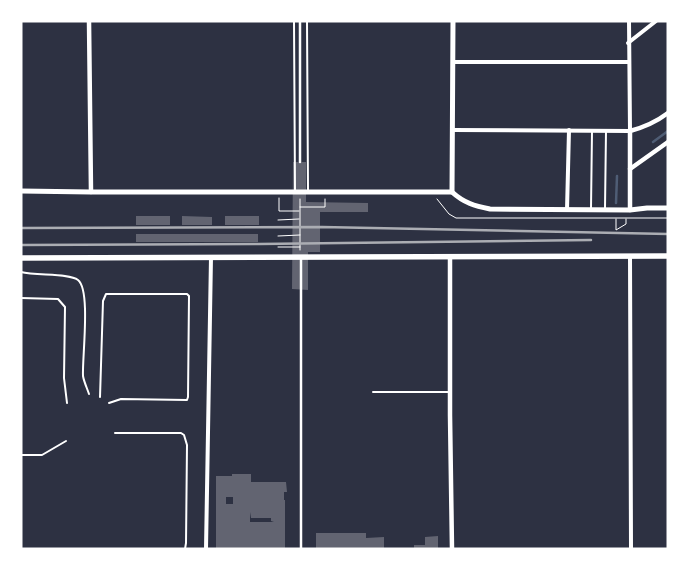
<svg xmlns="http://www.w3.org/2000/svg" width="689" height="570" font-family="'Fira Sans',sans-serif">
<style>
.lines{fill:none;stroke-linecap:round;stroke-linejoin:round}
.stream{stroke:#4f5d75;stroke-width:2.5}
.building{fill:#626471;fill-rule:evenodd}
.path{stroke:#fff;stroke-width:1}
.service{stroke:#fff;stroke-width:2}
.pedestrian{stroke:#fff;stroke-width:2.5}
.minor{stroke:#fff;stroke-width:4}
.tertiary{stroke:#fff;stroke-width:4.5}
.secondary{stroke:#fff;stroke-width:5}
.primary{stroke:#fff;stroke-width:5.5}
.rail{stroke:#abadb3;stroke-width:2.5}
</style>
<rect width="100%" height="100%" fill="#2d3142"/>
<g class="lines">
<!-- stream -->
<g class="stream">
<path d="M653,142L668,131"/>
<path d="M616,203L617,176"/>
</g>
</g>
<!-- building -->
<g class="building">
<path d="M293,162H306V202L368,203V212H320V252H308V290L292,289Z"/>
<rect x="136" y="216" width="34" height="9"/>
<path d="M182,216L212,217V225H182Z"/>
<rect x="225" y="216" width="34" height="9"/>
<rect x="136" y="234" width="122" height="8"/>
<path d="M232,474H251V482H286L287,492H284V500H285V549H216V476H232ZM226,497H233V504H226ZM250,512L251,518H271V521L274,522H250Z"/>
<path d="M316,533H366V538L384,537V549H316Z"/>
<path d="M438,536V549H414V545H425V537Z"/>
</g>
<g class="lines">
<!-- path -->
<g class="path">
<path d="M279,198V211H299"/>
<path d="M437,199L449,214L456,218H668"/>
<path d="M300,207H325V199"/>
<path d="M616,219V230L626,224V219"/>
<path d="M278,220L299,219"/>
<path d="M278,236L300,235"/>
<path d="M278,247H300"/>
<path d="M300,250V199"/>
</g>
<!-- service -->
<g class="service">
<path d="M294,21L295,191"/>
<path d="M307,21L308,190"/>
<path d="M591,208L592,131"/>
<path d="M605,208L606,131"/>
<path d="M21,272C36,276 69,273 78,280C91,290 82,358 83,376C84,382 87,388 89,394"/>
<path d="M21,298L58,299L65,307L64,378L67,403"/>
<path d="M373,392H448"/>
<path d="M100,397L103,301L106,294H187L189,296L188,397L187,400L121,399L109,403"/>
<path d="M115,433H181L184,435L187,445L186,543L185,549"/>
<path d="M21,455H42L66,441"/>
</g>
<!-- pedestrian -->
<g class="pedestrian">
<path d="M300,21V162"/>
<path d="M301,549V259"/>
</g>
<!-- minor -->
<g class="minor">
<path d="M628,43L656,21"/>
<path d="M453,62H628"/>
<path d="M453,130L630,131L629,21"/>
<path d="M567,210L569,130"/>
<path d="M630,256L631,549"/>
<path d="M206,549L211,257"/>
</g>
<!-- tertiary -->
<g class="tertiary">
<path d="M89,21L91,192"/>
<path d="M630,169L668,142"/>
<path d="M630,210V131C645,127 656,122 668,113"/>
<path d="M450,257V415L452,549"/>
</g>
<!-- secondary -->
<g class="secondary">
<path d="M21,191L91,192H452C464,203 475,206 490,209L630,210L647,208H668"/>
<path d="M452,192L453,21"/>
</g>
<!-- primary -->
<path class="primary" d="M21,258L668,256"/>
<!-- rail -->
<g class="rail">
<path d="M21,228L322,227L668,234"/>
<path d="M21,245L259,244L591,240"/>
</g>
</g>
<!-- border -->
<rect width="689" height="570" fill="none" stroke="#ffffff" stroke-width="45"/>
</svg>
